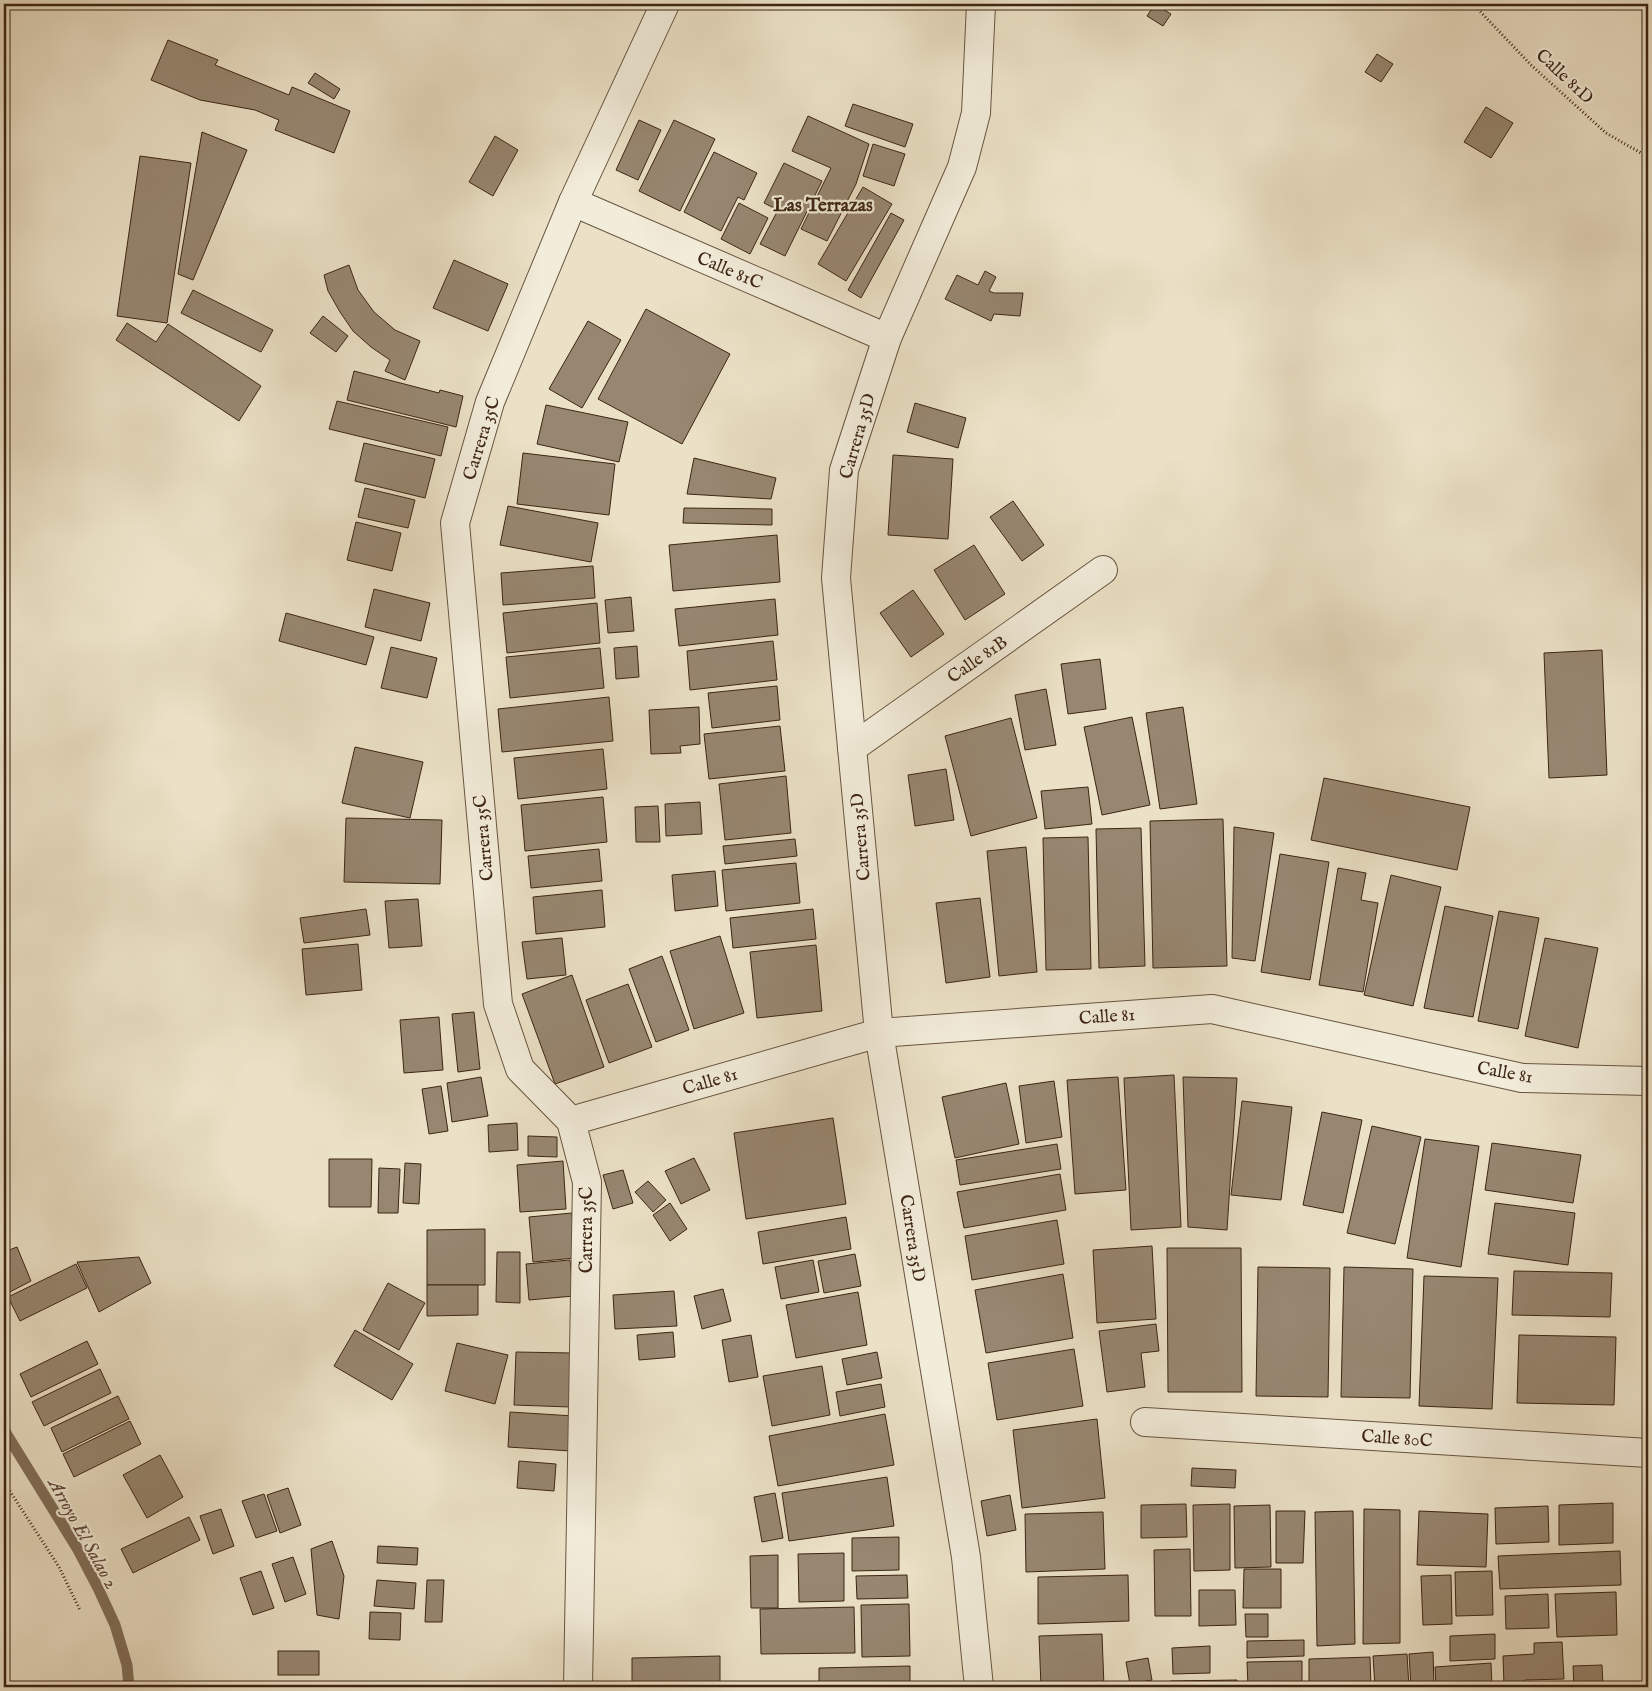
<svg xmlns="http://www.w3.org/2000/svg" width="1652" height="1691" font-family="'IM FELL English',serif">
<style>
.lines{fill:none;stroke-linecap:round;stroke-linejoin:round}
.stream{stroke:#826f5a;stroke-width:11}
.building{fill:#978771;stroke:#3d2514}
.street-casing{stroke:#685440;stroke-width:30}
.path{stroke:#3d2514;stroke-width:3;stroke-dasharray:1 2.5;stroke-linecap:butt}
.street{stroke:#f2ecda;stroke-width:28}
.labels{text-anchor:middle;stroke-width:4.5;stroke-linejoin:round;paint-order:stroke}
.street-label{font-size:18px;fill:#3d2514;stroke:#f2ecda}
.neighbourhood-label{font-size:19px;font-weight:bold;fill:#3d2514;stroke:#f2ecda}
.water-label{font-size:19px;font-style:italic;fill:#604a37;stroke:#f2ecda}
</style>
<rect width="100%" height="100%" fill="#ebe1c6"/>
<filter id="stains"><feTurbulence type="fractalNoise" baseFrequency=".004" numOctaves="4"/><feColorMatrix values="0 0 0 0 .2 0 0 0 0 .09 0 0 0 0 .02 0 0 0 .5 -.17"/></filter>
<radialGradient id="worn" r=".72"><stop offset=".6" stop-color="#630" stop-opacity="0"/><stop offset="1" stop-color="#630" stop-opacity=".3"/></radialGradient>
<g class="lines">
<!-- stream -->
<path class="stream" d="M4,1430L77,1548L98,1588L115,1625L127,1665L129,1687"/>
</g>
<!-- building -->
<g class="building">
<path d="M1155,4L1171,14L1163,26L1147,16Z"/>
<path d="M168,40L218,60L215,65L289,95L292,87L350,111L334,153L275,130L279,120L255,110L200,100L151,80Z"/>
<path d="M1377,54L1393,64L1381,82L1365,72Z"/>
<path d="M315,73L340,89L334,99L308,83Z"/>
<path d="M853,104L913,124L905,147L845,126Z"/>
<path d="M1486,107L1513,123L1491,158L1464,142Z"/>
<path d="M808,116L869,144L856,184L827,241L801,229L831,168L792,151Z"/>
<path d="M639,120L661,130L638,180L616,170Z"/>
<path d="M674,120L715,139L680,211L639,191Z"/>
<path d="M202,132L247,150L193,280L178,274Z"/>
<path d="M495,136L518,150L493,196L469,182Z"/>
<path d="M873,144L905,154L894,186L863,176Z"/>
<path d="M714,152L757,173L744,200L738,197L721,231L684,212Z"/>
<path d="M140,156L191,163L167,323L117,316Z"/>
<path d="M784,163L822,181L785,256L760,244L778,210L764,203Z"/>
<path d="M863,187L892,204L846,281L818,264Z"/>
<path d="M739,203L768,218L750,254L721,239Z"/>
<path d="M891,213L904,220L861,298L848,290Z"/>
<path d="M454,260L508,284L488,331L433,308Z"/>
<path d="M349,265L358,290L374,312L395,330L420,341L405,380L385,371L390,360L371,347L353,331L340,312L328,291L324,275Z"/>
<path d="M985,271L996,277L989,291L994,293H1023L1020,316L994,314L991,321L945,299L957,275L978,285Z"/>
<path d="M193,290L273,330L261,352L181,313Z"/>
<path d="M646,309L730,354L682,444L598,399Z"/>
<path d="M323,316L348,336L336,352L310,333Z"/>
<path d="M588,321L621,340L582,408L549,389Z"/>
<path d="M127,323L156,342L168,324L261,386L239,421L116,340Z"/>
<path d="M354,371L439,393L440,390L463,396L456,427L347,400Z"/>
<path d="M337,401L448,427L441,456L329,429Z"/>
<path d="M915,403L966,418L958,448L907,432Z"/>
<path d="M546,405L628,422L619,462L537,444Z"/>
<path d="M364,443L435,459L425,498L355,481Z"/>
<path d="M523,453L615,464L609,515L517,504Z"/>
<path d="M893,455L953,459L948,539L888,535Z"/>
<path d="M694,458L776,478L771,499L687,494Z"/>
<path d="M365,488L415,500L408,528L358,517Z"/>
<path d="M1013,501L1044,545L1022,561L990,517Z"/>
<path d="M508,506L598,523L591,562L500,545Z"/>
<path d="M684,508L772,509V525L683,523Z"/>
<path d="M356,522L401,533L392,571L347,560Z"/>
<path d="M777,535L780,582L673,591L669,545Z"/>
<path d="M974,545L1005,594L965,620L934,570Z"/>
<path d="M593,566L595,598L503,605L501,573Z"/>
<path d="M374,589L430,603L421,641L365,627Z"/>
<path d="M913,590L944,634L911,657L880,613Z"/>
<path d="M631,597L634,631L608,633L605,600Z"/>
<path d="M775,599L778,635L679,646L675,609Z"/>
<path d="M597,603L600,643L507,653L503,613Z"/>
<path d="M286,613L374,637L366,665L279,641Z"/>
<path d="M773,641L777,680L690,690L687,651Z"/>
<path d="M637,646L639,677L616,679L614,648Z"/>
<path d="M391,647L437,658L427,698L381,688Z"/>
<path d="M600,648L604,688L510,698L506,657Z"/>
<path d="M1602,650L1607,775L1549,778L1544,653Z"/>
<path d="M1100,659L1106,709L1068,714L1061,664Z"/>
<path d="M777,686L780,720L712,728L708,693Z"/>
<path d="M1046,689L1056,745L1025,750L1015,695Z"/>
<path d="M609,697L613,741L502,752L498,709Z"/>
<path d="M699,707L700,744L680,746L681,753L651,754L649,710Z"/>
<path d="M1183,707L1197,804L1160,809L1146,713Z"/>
<path d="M1132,717L1150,805L1102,815L1084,727Z"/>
<path d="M1011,718L1037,818L971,836L945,736Z"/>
<path d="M780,726L785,771L709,779L704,734Z"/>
<path d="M355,747L423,762L410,818L342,803Z"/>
<path d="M603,749L607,789L518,799L514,758Z"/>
<path d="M946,769L954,820L915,826L908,775Z"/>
<path d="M786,776L791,833L725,840L719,784Z"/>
<path d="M1324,778L1470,807L1457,870L1311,840Z"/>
<path d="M1088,787L1092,824L1045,829L1041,791Z"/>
<path d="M603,797L607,842L525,851L521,805Z"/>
<path d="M700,802L702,834L666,836L665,804Z"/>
<path d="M658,806L660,842H636L635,807Z"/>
<path d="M346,818L442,820L440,884L344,882Z"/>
<path d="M1223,819L1227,966L1153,968L1150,821Z"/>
<path d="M1234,827L1274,833L1255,961L1232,958Z"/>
<path d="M1141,828L1145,966L1099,968L1096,829Z"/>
<path d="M1088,837L1091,969L1046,970L1043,838Z"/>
<path d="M795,839L797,856L725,864L723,846Z"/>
<path d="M1026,847L1037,972L999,976L987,851Z"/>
<path d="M599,849L602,881L531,888L528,856Z"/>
<path d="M1280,854L1329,862L1310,980L1261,972Z"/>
<path d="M796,863L800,903L726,911L722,870Z"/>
<path d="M1338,868L1366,873L1361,900L1378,903L1363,992L1319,985Z"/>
<path d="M715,871L718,906L675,911L672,875Z"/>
<path d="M1391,875L1441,887L1413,1006L1364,995Z"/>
<path d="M602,890L605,927L536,934L533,897Z"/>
<path d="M980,898L990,977L946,983L936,903Z"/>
<path d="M418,899L422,946L389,948L385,901Z"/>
<path d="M1445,906L1493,916L1473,1017L1424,1008Z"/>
<path d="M366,909L370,935L304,943L300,918Z"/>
<path d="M813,909L816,939L733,948L730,918Z"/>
<path d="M1499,911L1539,918L1518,1029L1478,1021Z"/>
<path d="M720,936L744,1013L694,1029L670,951Z"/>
<path d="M562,938L566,975L527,979L522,942Z"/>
<path d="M1545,938L1598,948L1578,1048L1525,1036Z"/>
<path d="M358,944L362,990L306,995L302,949Z"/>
<path d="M816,945L822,1011L757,1018L750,952Z"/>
<path d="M662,956L689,1030L656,1042L629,969Z"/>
<path d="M572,975L604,1067L555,1084L522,994Z"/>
<path d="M628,984L652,1047L609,1063L586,1000Z"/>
<path d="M474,1012L480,1069L458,1072L452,1014Z"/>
<path d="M439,1017L443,1070L404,1073L400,1020Z"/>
<path d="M1174,1075L1181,1227L1131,1230L1124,1078Z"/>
<path d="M481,1077L488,1116L452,1122L447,1083Z"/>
<path d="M1118,1077L1126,1190L1075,1194L1067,1080Z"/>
<path d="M1183,1077L1237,1078L1227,1230L1188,1227Z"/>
<path d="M1054,1081L1062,1137L1026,1143L1019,1086Z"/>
<path d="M1006,1083L1019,1144L955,1158L942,1097Z"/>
<path d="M441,1086L448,1131L429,1134L422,1089Z"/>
<path d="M1242,1101L1292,1107L1281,1200L1231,1195Z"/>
<path d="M1322,1112L1362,1120L1343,1213L1303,1205Z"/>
<path d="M833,1118L846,1204L746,1219L734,1133Z"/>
<path d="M517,1123L518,1150L489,1152L488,1125Z"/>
<path d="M1372,1126L1421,1137L1395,1244L1347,1233Z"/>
<path d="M528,1136L557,1137V1157L528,1156Z"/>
<path d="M1425,1139L1479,1146L1461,1267L1407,1258Z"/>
<path d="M1492,1143L1581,1155L1573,1203L1485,1190Z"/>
<path d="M1057,1144L1061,1169L960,1185L956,1160Z"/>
<path d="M694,1158L710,1190L681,1204L665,1171Z"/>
<path d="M329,1159H372L371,1207H329Z"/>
<path d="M563,1161L566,1209L520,1212L517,1165Z"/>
<path d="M405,1163L421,1164L419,1204L403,1203Z"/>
<path d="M379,1168L400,1169L398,1213H378Z"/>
<path d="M623,1170L633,1203L613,1209L603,1175Z"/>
<path d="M1060,1174L1066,1210L964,1228L957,1192Z"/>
<path d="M648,1181L666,1200L653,1212L635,1192Z"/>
<path d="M670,1203L687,1229L670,1241L653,1215Z"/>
<path d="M1495,1203L1575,1213L1568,1265L1488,1254Z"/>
<path d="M572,1213L575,1258L533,1262L529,1217Z"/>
<path d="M846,1217L851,1249L763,1264L758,1232Z"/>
<path d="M1057,1220L1064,1264L972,1280L965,1236Z"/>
<path d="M485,1229V1285H427V1230Z"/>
<path d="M1152,1246L1156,1319L1097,1323L1093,1250Z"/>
<path d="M17,1247L31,1281L4,1295V1252Z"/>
<path d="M1167,1248H1241L1242,1392H1168Z"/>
<path d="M497,1252H520V1303L496,1302Z"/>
<path d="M855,1254L861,1286L824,1293L818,1261Z"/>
<path d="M139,1257L151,1283L99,1312L77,1262Z"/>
<path d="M570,1260L574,1296L529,1300L526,1264Z"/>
<path d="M813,1260L819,1292L781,1299L775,1267Z"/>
<path d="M76,1264L87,1288L20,1321L8,1297Z"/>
<path d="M1258,1267L1330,1268L1328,1397L1256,1396Z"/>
<path d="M1344,1267L1413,1269L1410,1398L1341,1397Z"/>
<path d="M1514,1271L1612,1273L1610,1317L1512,1315Z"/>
<path d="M1063,1274L1073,1338L986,1353L975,1290Z"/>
<path d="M1424,1276L1498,1278L1492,1409L1419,1406Z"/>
<path d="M388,1283L425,1303L399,1350L363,1330Z"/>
<path d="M427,1285H478V1315L427,1316Z"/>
<path d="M723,1289L731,1321L702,1329L694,1296Z"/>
<path d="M674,1291L677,1326L615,1329L613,1295Z"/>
<path d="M858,1292L867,1345L796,1358L786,1305Z"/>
<path d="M1156,1324L1159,1351L1141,1353L1145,1387L1107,1392L1099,1331Z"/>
<path d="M355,1330L413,1364L392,1400L334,1366Z"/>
<path d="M673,1332L675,1357L639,1360L637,1335Z"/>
<path d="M751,1335L758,1377L729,1382L722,1340Z"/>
<path d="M1519,1335L1616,1337L1614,1405L1517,1403Z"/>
<path d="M87,1341L98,1364L31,1397L20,1374Z"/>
<path d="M457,1343L508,1355L495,1404L445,1391Z"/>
<path d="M1074,1349L1083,1406L997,1420L988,1363Z"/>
<path d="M516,1352L572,1353L570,1407L514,1405Z"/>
<path d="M877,1352L882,1378L847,1385L842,1359Z"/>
<path d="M822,1366L830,1415L772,1426L763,1376Z"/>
<path d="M100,1369L111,1393L44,1426L32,1402Z"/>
<path d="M881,1384L885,1407L840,1416L836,1392Z"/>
<path d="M118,1396L129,1419L62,1452L51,1428Z"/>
<path d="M510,1412L574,1416L571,1451L508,1447Z"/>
<path d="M885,1414L894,1465L778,1486L769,1436Z"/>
<path d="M1097,1419L1105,1498L1022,1508L1013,1430Z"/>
<path d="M130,1421L141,1444L74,1477L63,1454Z"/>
<path d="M160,1455L183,1497L147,1518L123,1475Z"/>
<path d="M519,1461L556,1464L554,1491L517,1488Z"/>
<path d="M1192,1468L1236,1470L1235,1488L1191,1486Z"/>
<path d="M887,1477L894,1526L789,1541L782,1493Z"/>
<path d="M288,1488L301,1525L280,1533L267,1495Z"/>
<path d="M775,1493L783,1538L762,1542L754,1497Z"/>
<path d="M264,1494L277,1531L256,1538L242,1501Z"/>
<path d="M1010,1495L1016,1530L987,1536L981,1501Z"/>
<path d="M1613,1503V1543L1559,1545V1505Z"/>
<path d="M1186,1504L1187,1537L1141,1538V1505Z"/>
<path d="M1230,1504V1570L1194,1571L1193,1505Z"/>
<path d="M1270,1505L1271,1567L1235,1568L1234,1506Z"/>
<path d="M1548,1506L1549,1542L1496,1544L1495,1508Z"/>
<path d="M221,1509L234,1546L213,1554L200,1516Z"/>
<path d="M1364,1509L1400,1510V1643L1363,1644Z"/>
<path d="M1276,1511H1305L1303,1563H1276Z"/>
<path d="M1353,1511L1355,1644L1317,1646L1315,1512Z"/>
<path d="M1419,1511L1488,1514L1486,1567L1417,1565Z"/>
<path d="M1103,1512L1105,1569L1026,1572L1025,1514Z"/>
<path d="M189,1517L200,1540L133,1573L121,1549Z"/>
<path d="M899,1537V1570L852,1571V1538Z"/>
<path d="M332,1541L344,1576L339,1619L317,1615L311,1549Z"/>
<path d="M378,1546L418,1548L417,1565L377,1563Z"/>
<path d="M1190,1549L1191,1616H1155L1154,1550Z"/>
<path d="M1620,1551L1621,1585L1500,1589L1498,1556Z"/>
<path d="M844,1553V1601L799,1602L798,1554Z"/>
<path d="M778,1555V1608H751L750,1556Z"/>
<path d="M293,1557L306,1594L285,1602L272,1564Z"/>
<path d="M1244,1569H1281V1608H1243Z"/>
<path d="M261,1571L274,1608L253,1615L240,1578Z"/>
<path d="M1492,1571L1493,1615L1456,1616L1455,1572Z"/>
<path d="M907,1575L908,1598L857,1599L856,1576Z"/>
<path d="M1128,1575L1129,1621L1038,1624V1577Z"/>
<path d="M1451,1575L1452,1624L1423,1625L1421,1576Z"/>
<path d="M377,1580L416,1583L414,1609L374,1606Z"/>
<path d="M427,1580H444L442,1622H425Z"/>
<path d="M1199,1590H1235L1236,1625L1199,1626Z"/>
<path d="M1616,1592L1617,1635L1557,1637L1555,1594Z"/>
<path d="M1548,1594L1549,1628L1506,1629L1505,1596Z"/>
<path d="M909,1604L910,1656L862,1657L861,1605Z"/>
<path d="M854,1607L855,1653L761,1654L760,1609Z"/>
<path d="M370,1612L401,1613L400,1640L369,1639Z"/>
<path d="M1245,1614H1268V1637H1246Z"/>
<path d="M1102,1634L1104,1687H1041L1039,1636Z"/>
<path d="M1495,1634V1659L1450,1661V1636Z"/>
<path d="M1304,1640V1656L1247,1658V1641Z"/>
<path d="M1562,1642L1564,1679L1525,1680V1686H1504L1503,1656L1534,1654V1643Z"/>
<path d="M1210,1646V1673L1173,1674L1172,1648Z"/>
<rect x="278" y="1651" width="41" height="24"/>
<path d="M1433,1652L1434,1687H1411L1409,1654Z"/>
<path d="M1407,1654L1409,1687H1375L1373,1656Z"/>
<path d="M720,1656V1687H632V1658Z"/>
<path d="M1370,1657L1371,1687H1309V1659Z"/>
<path d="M1148,1658L1152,1680L1130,1684L1126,1662Z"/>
<path d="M1302,1661V1687H1248L1247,1662Z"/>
<path d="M1491,1663L1492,1687H1436L1435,1667Z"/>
<path d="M1602,1665L1603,1687H1574L1573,1666Z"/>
<path d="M910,1666V1687H819V1668Z"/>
<path d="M1237,1680V1687H1170V1681Z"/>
<path d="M1566,1683V1687H1531V1684Z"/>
</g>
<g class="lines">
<!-- street casing -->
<g class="street-casing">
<g id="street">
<path d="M573,202L887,338"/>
<path d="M852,748L1103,570"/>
<path d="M571,1121L879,1033L1212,1009L1522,1078L1648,1081"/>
<path d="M1145,1422L1648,1453"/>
<path d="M578,1687L587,1182L571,1121L520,1069L498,1004L455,523L490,402L573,202L665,4"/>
<path d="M979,1687L966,1557L879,1033L836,578L844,470L887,338L962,167L976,113L981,4"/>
</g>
</g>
<!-- path -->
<g class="path">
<path d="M1473,4L1531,65L1606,133L1648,157"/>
<path d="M4,1482L59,1567L80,1610"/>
</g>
<!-- street -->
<use href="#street" class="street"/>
</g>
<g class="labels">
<!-- street labels -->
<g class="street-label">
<text transform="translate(1565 76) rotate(43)" y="6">Calle 81D</text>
<text transform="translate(730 270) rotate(23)" y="6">Calle 81C</text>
<text transform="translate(857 436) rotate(-74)" y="6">Carrera 35D</text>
<text transform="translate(481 438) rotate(-73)" y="6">Carrera 35C</text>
<text transform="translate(977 659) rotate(-35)" y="6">Calle 81B</text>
<text transform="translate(860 837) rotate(-95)" y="6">Carrera 35D</text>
<text transform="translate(483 838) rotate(-95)" y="6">Carrera 35C</text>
<text transform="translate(1107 1016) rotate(-4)" y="6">Calle 81</text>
<text transform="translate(1505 1072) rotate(10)" y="6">Calle 81</text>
<text transform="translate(710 1081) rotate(-16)" y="6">Calle 81</text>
<text transform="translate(586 1230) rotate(-90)" y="6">Carrera 35C</text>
<text transform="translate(913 1238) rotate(81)" y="6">Carrera 35D</text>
<text transform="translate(1397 1438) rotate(4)" y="6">Calle 80C</text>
</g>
<!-- neighbourhood labels -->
<g class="neighbourhood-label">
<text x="823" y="211">Las Terrazas</text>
</g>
<!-- water labels -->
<g class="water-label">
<text transform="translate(84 1533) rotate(61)" y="7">Arroyo El Salao 2</text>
</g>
</g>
<!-- margin -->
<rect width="1652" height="1691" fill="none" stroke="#ebe1c6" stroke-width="20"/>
<rect x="5" y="5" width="1642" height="1681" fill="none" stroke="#3d2514" stroke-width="2.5"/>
<rect x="10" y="10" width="1632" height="1671" fill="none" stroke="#3d2514"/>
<rect width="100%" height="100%" filter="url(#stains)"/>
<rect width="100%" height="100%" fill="url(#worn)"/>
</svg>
